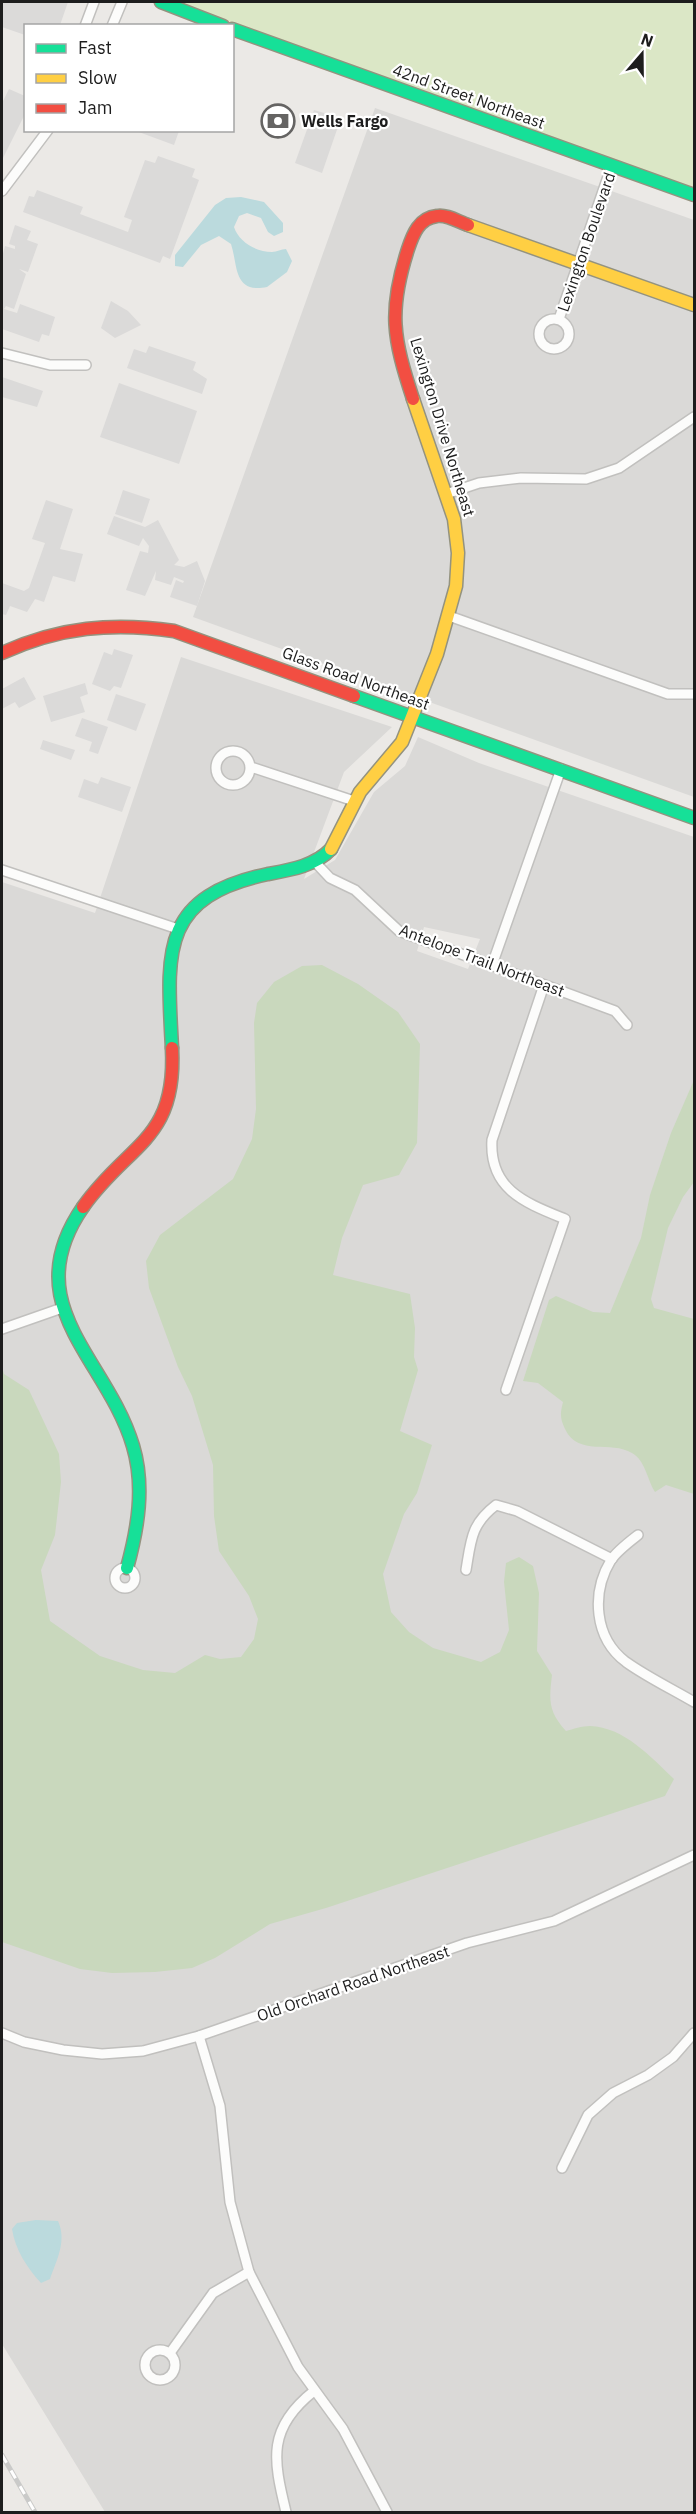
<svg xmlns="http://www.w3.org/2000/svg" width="696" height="2514" font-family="'IBM Plex Sans',sans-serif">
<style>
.residential{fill:#dad9d7;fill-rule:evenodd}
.grass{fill:#dbe7c6}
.forest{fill:#c9d8bd}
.parking{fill:#dbdad9}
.water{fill:#bbdadd}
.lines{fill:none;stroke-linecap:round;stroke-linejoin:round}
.street-casing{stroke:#c1c0be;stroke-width:12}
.fast-casing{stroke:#94937f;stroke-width:15}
.slow-casing{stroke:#94937f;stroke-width:15}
.jam-casing{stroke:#94937f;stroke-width:15}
.street{stroke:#fcfcfb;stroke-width:9}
.fast{stroke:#16e098;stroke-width:12}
.slow{stroke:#ffcf43;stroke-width:12}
.jam{stroke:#f24e42;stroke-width:12}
.rail-casing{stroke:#cacac9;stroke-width:5}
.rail{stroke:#fff;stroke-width:3;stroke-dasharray:9;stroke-linecap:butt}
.labels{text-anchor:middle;stroke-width:4.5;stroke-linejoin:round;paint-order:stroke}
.street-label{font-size:16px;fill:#1d1d1d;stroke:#fff}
.poi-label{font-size:16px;font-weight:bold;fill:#1d1d1d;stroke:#fff;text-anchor:start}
</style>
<rect width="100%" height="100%" fill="#ebe9e6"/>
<!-- residential -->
<g class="residential">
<path d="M375,108L694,220V797L193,617Z"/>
<path d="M181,657L392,727L344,772L304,879L335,860L374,792L405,766L418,737L479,763L694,837V2512H105L2,2344V882L95,913ZM424,927L480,939L468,969L417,951Z"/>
</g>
<!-- grass -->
<path class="grass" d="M161,2H694V195L223,25Z"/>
<!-- forest -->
<g class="forest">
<path d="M322,965L358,984L398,1012L420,1044L417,1143L399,1175L363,1185L342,1238L333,1275L410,1294L415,1328L414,1357L418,1370L400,1431L432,1445L417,1493L404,1514L383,1574L391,1612L409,1632L433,1648L481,1662L500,1652L509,1630L504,1582L506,1563L519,1557L533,1566L539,1593L537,1651L552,1675C549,1700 548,1711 566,1731C573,1729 582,1726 590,1726C624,1727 651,1757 674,1779L665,1796L326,1908L270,1924L215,1958L192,1968L155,1972L112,1973L80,1969L2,1942V1367L4,1374L29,1390L59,1454L61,1482L55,1535L41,1570L50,1621L100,1656L143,1670L175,1673L205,1655L220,1659L241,1657L254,1639L258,1619L249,1596L219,1551L214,1516L213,1465L192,1396L178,1367L149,1288L146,1261L160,1235L233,1179L252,1139L256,1109L254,1023L257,1003L274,982L302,966Z"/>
<path d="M694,1080V1182L683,1197L668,1228L651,1299L654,1308L694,1319V1494L666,1485L655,1492C647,1479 645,1460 632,1453C611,1440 578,1457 565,1429C560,1418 560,1414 563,1402L538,1383L523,1381L549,1300L556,1296L593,1312L610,1313L641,1238L650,1195L671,1133Z"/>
</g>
<!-- parking -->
<g class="parking">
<path d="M2,2H68L60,25L26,26L25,35L2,27Z"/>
<path d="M9,89L25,96V114L3,158L2,103Z"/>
<path d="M314,110L341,118L322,173L295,163Z"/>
<path d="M136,131H179L174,145Z"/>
<path d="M158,156L195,169L192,177L199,180L170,259L163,256L160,263L23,212L29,196L34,197L37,190L83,207L80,214L128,232L132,220L124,217L145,160L155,163Z"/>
<path d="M15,225L31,231L27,240L38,244L28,272L19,269L26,274L14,309L6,306L4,309L17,313L20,304L55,317L49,336L42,334L39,342L2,329V257L5,246L15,249V246L9,244Z"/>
<path d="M111,301L128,311L141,325L115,338L101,328Z"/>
<path d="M149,346L196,362L193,370L207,379L202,394L127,368L134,349L146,353Z"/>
<path d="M2,377L43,391L37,407L2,397Z"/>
<path d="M119,383L197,411L179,464L100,437Z"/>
<path d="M123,490L150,499L142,523L115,514Z"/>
<path d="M46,500L73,509L60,549L83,554L75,582L53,576L44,602L35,599L27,612L10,606L6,615L2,614V583L24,591L29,588L45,543L32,539Z"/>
<path d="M114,516L145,527L158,520L179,560L174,565L184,567L197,561L205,581L197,606L170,597L176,580L183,583L184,581L174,577L171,585L155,580L156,571L145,596L126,590L140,551L148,553L149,546L143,538L139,546L107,534Z"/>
<path d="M114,649L133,655L121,688L114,686L110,691L92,684L104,652L112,655Z"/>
<path d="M24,677L36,699L19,708L15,702L2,709V689Z"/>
<path d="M85,683L88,694L80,697L85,712L51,722L43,696Z"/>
<path d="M116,694L146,704L136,731L107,720Z"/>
<path d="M82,718L108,727L98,754L89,751L92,742L75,736Z"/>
<path d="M43,740L75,750L71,760L40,749Z"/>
<path d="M101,777L131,787L122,812L78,797L84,779L98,784Z"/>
</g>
<!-- water -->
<g class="water">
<path d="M241,197L264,202L283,223V232L274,236L268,232L261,218L247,213L239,216L234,227C239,242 256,252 272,252C277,252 281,249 286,249L292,261L287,272L267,287C233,294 238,265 231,244L219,236L201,245L183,267L175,266V255L215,205L226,198Z"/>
<path d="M36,2220L58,2221C67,2241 57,2259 50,2279L41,2283C27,2268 15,2249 12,2229L17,2223Z"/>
</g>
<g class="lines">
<!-- street casing -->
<g class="street-casing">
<g id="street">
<path d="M85,26L94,2"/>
<path d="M112,26L122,2"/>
<path d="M2,191L48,130"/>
<circle cx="554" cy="334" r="15"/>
<path d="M559,319L612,165"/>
<path d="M2,353L50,365H86"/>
<path d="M446,494L479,483L521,478L586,479L619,468L694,417"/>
<path d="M449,616L668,694H694"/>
<circle cx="233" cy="768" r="17"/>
<path d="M251,767L354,801"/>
<path d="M315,862L330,878L355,890L399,931L615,1011L627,1025"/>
<path d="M2,870L178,929"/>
<path d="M492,965L561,769"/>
<path d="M2,1329L62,1308"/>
<path d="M506,1390L565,1219C526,1203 489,1190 492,1140L544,985"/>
<path d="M638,1535C629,1542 617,1551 611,1560C591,1593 594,1638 626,1662C647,1677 672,1689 694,1702"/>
<circle cx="125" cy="1578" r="10"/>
<path d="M466,1570C471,1540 471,1524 496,1505L517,1511L612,1559"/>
<path d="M2,2033L24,2042L63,2050L102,2054L143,2051L199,2036L467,1943L554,1921L694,1855"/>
<path d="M199,2036L220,2106L230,2202L249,2272L298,2367L343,2429L387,2512"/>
<path d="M562,2168L588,2115L613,2093L648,2075L673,2057L694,2033"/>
<circle cx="160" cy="2365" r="15"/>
<path d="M170,2353L213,2293L249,2272"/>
<path d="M286,2512C273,2459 267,2428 314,2391"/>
</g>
</g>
<!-- fast casing -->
<g class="fast-casing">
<g id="fast">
<path d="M161,2L223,26"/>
<path d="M232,29L694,195"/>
<path d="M354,696L694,818"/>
<path d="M172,1048C167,953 159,897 268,874C290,870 315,866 331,849"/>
<path d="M83,1207C15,1305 107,1358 133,1446C145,1486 138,1528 127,1568"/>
</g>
</g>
<!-- slow casing -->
<g class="slow-casing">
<g id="slow">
<path d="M468,225L694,305"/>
<path d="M331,849L360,792L402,742L437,654L456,586L458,553L454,519L413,399"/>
</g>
</g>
<!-- jam casing -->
<g class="jam-casing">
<g id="jam">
<path d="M413,399C393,338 388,311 408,249C413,234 419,218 437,216C446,214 459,222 468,225"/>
<path d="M2,653C59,627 113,622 174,631L354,696"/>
<path d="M83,1207C128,1143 177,1141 172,1048"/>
</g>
</g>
<!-- street -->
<use href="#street" class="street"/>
<!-- fast -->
<use href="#fast" class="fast"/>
<!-- slow -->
<use href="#slow" class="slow"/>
<!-- jam -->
<use href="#jam" class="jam"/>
<!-- rail casing -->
<g class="rail-casing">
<path id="rail" d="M2,2455L35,2512"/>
</g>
<!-- rail -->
<use href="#rail" class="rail"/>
</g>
<!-- icons -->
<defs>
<g id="bank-ring" transform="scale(1.725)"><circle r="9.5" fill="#fff" stroke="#656463" stroke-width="1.5"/><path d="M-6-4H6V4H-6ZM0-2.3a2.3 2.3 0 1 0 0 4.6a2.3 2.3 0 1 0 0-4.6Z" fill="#656463"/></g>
</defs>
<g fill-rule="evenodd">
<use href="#bank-ring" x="278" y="121"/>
</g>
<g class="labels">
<!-- street labels -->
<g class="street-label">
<text transform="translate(469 96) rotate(20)" y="6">42nd Street Northeast</text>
<text transform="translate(586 242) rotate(-71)" y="6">Lexington Boulevard</text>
<text transform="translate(443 427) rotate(73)" y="6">Lexington Drive Northeast</text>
<text transform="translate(356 678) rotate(20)" y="6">Glass Road Northeast</text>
<text transform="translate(482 960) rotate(21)" y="6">Antelope Trail Northeast</text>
<text transform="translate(353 1983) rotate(-19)" y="6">Old Orchard Road Northeast</text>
</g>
<!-- poi labels -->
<g class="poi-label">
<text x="301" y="127">Wells Fargo</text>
</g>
</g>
<!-- border -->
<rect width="696" height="2514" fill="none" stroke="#1d1d1d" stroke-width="6"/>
<!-- legend -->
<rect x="24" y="24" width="210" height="108" fill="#ffffff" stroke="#a5a5a5" stroke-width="1.5"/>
<rect x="36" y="44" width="30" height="9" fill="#16e098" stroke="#a5a5a5" stroke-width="1.5"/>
<text x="78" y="54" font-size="18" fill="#1d1d1d">Fast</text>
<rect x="36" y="74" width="30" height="9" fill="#ffcf43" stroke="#a5a5a5" stroke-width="1.5"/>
<text x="78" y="84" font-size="18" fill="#1d1d1d">Slow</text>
<rect x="36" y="104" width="30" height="9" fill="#f24e42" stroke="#a5a5a5" stroke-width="1.5"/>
<text x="78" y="114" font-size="18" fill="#1d1d1d">Jam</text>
<!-- north arrow -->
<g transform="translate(642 54) rotate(20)" stroke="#ffffff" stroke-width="4.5" paint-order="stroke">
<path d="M0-4.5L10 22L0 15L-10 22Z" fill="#1d1d1d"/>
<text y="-9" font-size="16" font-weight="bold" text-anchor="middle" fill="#1d1d1d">N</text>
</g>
</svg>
